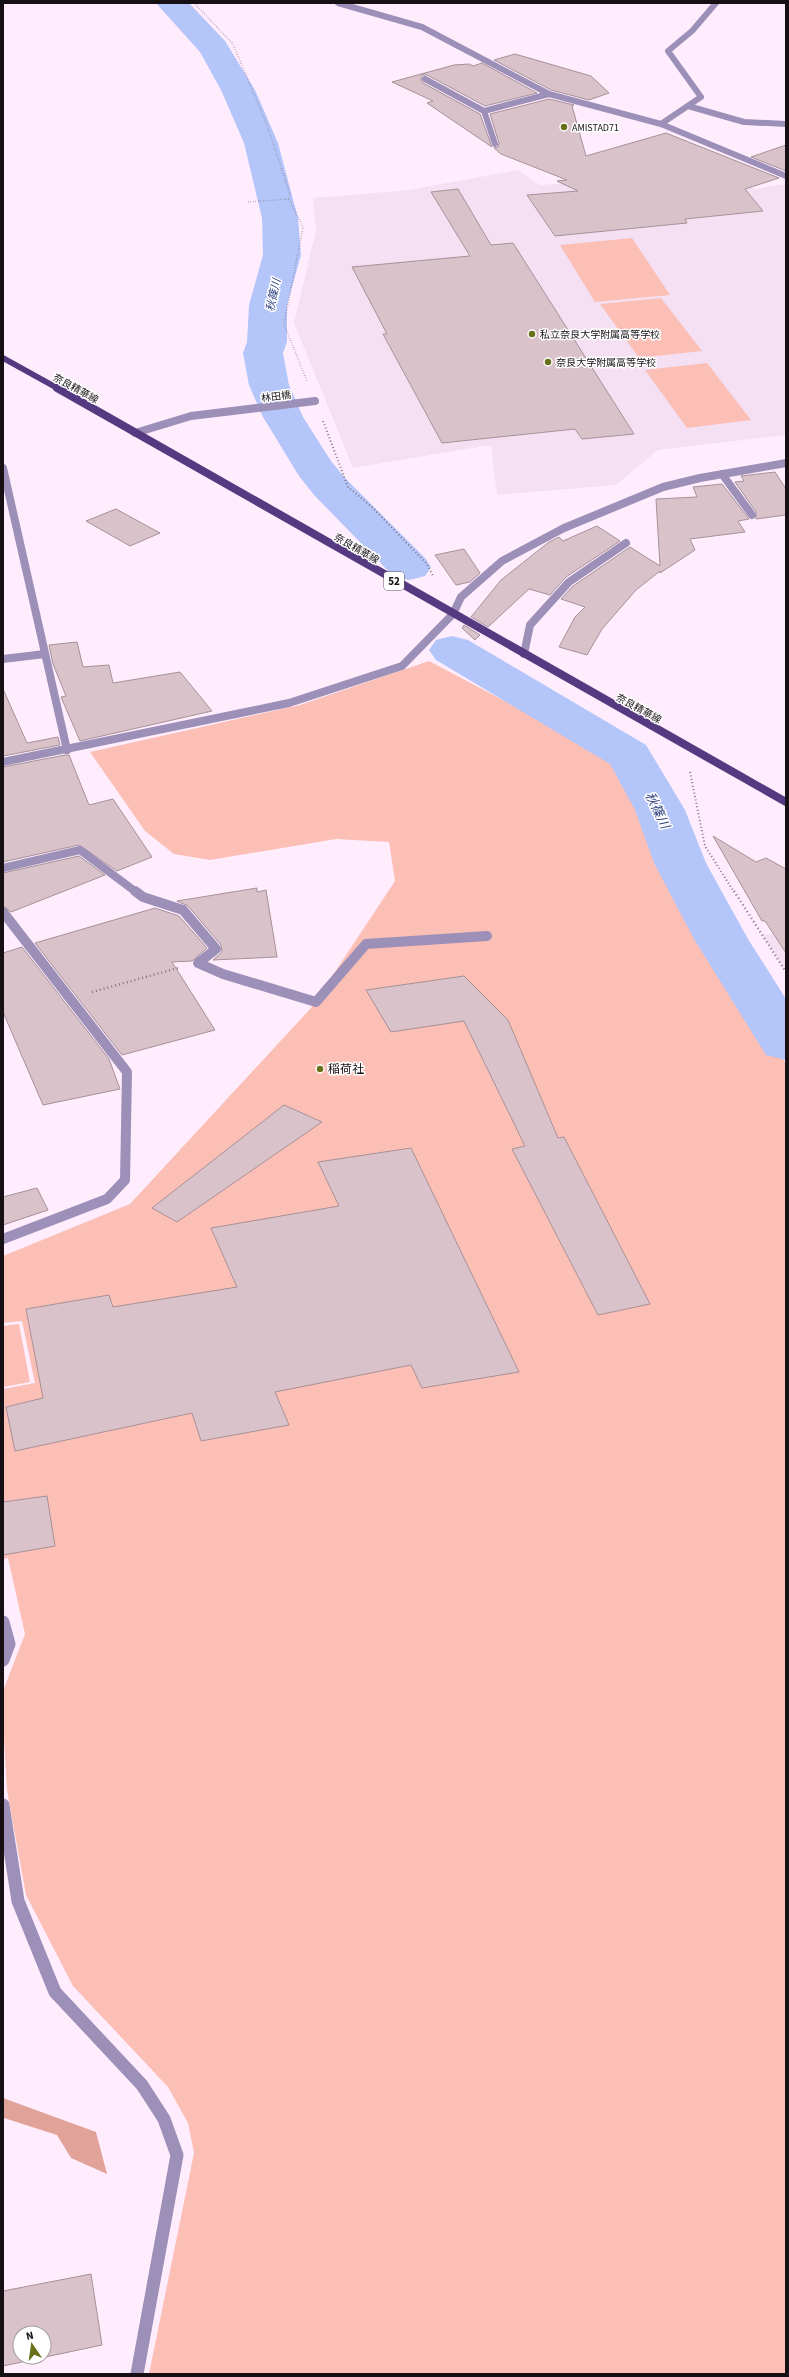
<svg xmlns="http://www.w3.org/2000/svg" width="789" height="2377" font-family="'Source Sans 3','Noto Sans JP',sans-serif">
<style>
.built{fill:#f5dff3}
.green{fill:#fbbfb6}
.forest{fill:#e1a29a}
.lines{fill:none;stroke-linecap:round;stroke-linejoin:round}
.river{fill:#b3c5f9;fill-rule:evenodd}
.building{fill:#d9c2c9;stroke:#a79197;fill-rule:evenodd}
.path-far2{stroke:#81757f;stroke-width:1.5;stroke-dasharray:0.5 2;stroke-linecap:butt}
.path-far1{stroke:#81757f;stroke-width:2;stroke-dasharray:1 2.5;stroke-linecap:butt}
.path{stroke:#81757f;stroke-width:2.5;stroke-dasharray:1 3;stroke-linecap:butt}
.minor-far3{stroke:#9c8fb8;stroke-width:6}
.minor-far2{stroke:#9c8fb8;stroke-width:8}
.minor-far1{stroke:#9c8fb8;stroke-width:10}
.minor{stroke:#9c8fb8;stroke-width:13}
.major-far1{stroke:#563a81;stroke-width:6}
.major{stroke:#563a81;stroke-width:8}
.poi-dot{fill:#68711a;stroke:#fff;stroke-width:1.5}
.labels{text-anchor:middle;stroke-width:3;stroke-linejoin:round;paint-order:stroke}
.far-poi-label{font-size:10px;fill:#161015;stroke:#fff;text-anchor:start}
.far-street-label{font-size:10px;fill:#161015;stroke:#fff}
.far-water-label{font-size:11px;font-style:italic;fill:#334482;stroke:#fff}
.shield{fill:#fff;stroke:#5c585b;stroke-width:1}
.shield-label{font-size:11px;font-weight:bold;fill:#161015}
.poi-label{font-size:12px;fill:#161015;stroke:#fff;text-anchor:start}
.water-label{font-size:13px;font-style:italic;fill:#334482;stroke:#fff}
</style>
<rect width="100%" height="100%" fill="#ffedfd"/>
<!-- built -->
<g class="built">
<path d="M518,170L540,185L668,176L743,182L755,189L786,184V435L658,450L616,485L497,495L491,445L353,468L294,323L316,230L313,198L409,190Z"/>
<path d="M786,932V972L762,935Z"/>
</g>
<!-- green -->
<g class="green">
<path d="M632,238L670,295L595,302L560,245Z"/>
<path d="M661,298L702,351L639,358L600,304Z"/>
<path d="M707,363L751,420L687,428L645,370Z"/>
<path d="M429,661L615,759L628,771L685,892L786,1064V2374H149L194,2153L188,2123L168,2087L73,1986L26,1895L7,1790L3,1721V1691L25,1634L8,1558L3,1559V1389L35,1383L22,1321L3,1323V1256L130,1204L311,1008L395,881L389,842L336,839L210,860L174,854L145,831L90,752L300,705Z"/>
<path d="M19,1324L30,1382L3,1387V1326Z"/>
</g>
<!-- forest -->
<path class="forest" d="M3,2098L96,2132L107,2174L71,2158L57,2135L4,2118Z"/>
<g class="lines">
<!-- river -->
<g class="river">
<path d="M156,3H189L225,41L255,90L278,143L298,218L301,255L287,305V342L283,353L289,385L303,417L331,461L345,478L425,558L431,567L425,576L409,580L393,576L315,496L299,476L263,417L249,385L243,353L247,342L249,305L263,255L262,218L244,143L221,90L200,52Z"/>
<path d="M452,636L468,640L646,745L685,810L706,863L748,939L786,999V1060L766,1055L694,939L654,863L635,810L610,764L436,660L429,650L436,640Z"/>
</g>
</g>
<!-- building -->
<g class="building">
<path d="M515,54L591,76L609,93L589,100L551,90L494,60Z"/>
<path d="M482,63L537,93L485,106L427,75H422L421,80L423,83L480,114L492,147L427,103L433,101L392,82L454,65L469,64L473,66Z"/>
<path d="M549,99L574,105L572,106L586,156L666,133L779,178L745,189L763,211L685,219L687,223L555,236L527,195L578,191L557,181L567,180L501,154L494,148L498,147L499,143L490,114Z"/>
<path d="M786,145V171L751,157Z"/>
<path d="M458,189L491,245L513,243L634,434L582,439L575,429L442,443L383,334H387L352,267L470,256L431,192Z"/>
<path d="M775,472L786,489V515L756,519V512L735,482L744,481L741,476Z"/>
<path d="M722,484L749,519L738,521L745,532L690,539L695,550L660,573V571L636,590L602,629L587,655L559,647L575,617L585,607L561,599L573,586L630,547L660,566L656,499L697,497L693,487Z"/>
<path d="M116,509L160,533L130,546L86,521Z"/>
<path d="M597,526L620,541L566,577L550,595L529,589L488,627L471,617L501,580L549,542L559,537L563,541Z"/>
<path d="M464,549L480,573L470,582L456,585L435,555Z"/>
<path d="M464,625L480,635L475,640L462,628Z"/>
<path d="M77,642L83,667L109,665L113,683L180,672L212,711L80,741L61,697L66,696L53,664L49,645Z"/>
<path d="M3,689L27,743L58,737L60,745L3,756Z"/>
<path d="M65,755H69L89,805L113,799L152,857L117,871L79,845L3,862V767Z"/>
<path d="M713,836L756,862L766,858L786,869V953L765,921H762Z"/>
<path d="M79,856L105,875L11,912L3,906V873Z"/>
<path d="M257,888V892L266,890L277,957L213,960L222,952L221,945L188,906L177,901Z"/>
<path d="M155,908L179,916L207,948L192,961L172,962L215,1030L122,1055L35,943Z"/>
<path d="M22,947L109,1059L120,1089L43,1105L3,1012V953Z"/>
<path d="M464,976L508,1020L558,1138L564,1137L650,1304L598,1315L512,1149L525,1146L464,1021L391,1032L366,990Z"/>
<path d="M284,1105L322,1122L177,1222L152,1208Z"/>
<path d="M411,1148L519,1372L422,1388L411,1365L275,1392L289,1425L201,1441L192,1413L15,1451L6,1407L43,1398L26,1309L109,1295L113,1307L237,1287L211,1228L339,1206L318,1162Z"/>
<path d="M37,1188L48,1210L3,1225V1197Z"/>
<path d="M47,1496L55,1546L3,1555V1502Z"/>
<path d="M91,2274L102,2345L3,2366V2291ZM20,2333H44V2357H20Z"/>
</g>
<g class="lines">
<!-- path-far2 -->
<g class="path-far2">
<path d="M194,3L233,44L267,125L290,194L289,199L303,227L284,324L307,381"/>
<path d="M248,202L289,199"/>
</g>
<!-- path-far1 -->
<g class="path-far1">
<path d="M323,421L348,487L373,508L427,564L433,576"/>
<path d="M690,772L705,846L734,892"/>
</g>
<!-- path -->
<g class="path">
<path d="M734,891L786,972"/>
<path d="M92,992L178,968"/>
</g>
<!-- minor-far3 -->
<g class="minor-far3">
<path d="M338,3L422,27L549,94L661,124L786,176"/>
<path d="M425,79L484,111"/>
<path d="M688,106L744,122L786,124"/>
<path d="M661,124L701,97L668,51L692,31L716,3"/>
<path d="M495,144L484,111L549,94"/>
</g>
<!-- minor-far2 -->
<g class="minor-far2">
<path d="M135,433L191,416L315,401"/>
<path d="M3,468L67,750"/>
<path d="M722,474L752,515"/>
<path d="M524,654L530,625L569,582L626,543"/>
<path d="M3,659L45,654"/>
<path d="M3,762L289,703L402,666L453,614L461,597L502,561L564,528L663,487L700,478L786,463"/>
<path d="M3,868L80,850L136,892"/>
</g>
<!-- minor-far1 -->
<g class="minor-far1">
<path d="M135,891L143,897L183,910L216,949L198,963L223,974L316,1002L366,944L487,936"/>
<path d="M3,912L127,1072L125,1180L107,1199L3,1239"/>
</g>
<!-- minor -->
<g class="minor">
<path d="M3,1622L9,1644L3,1660"/>
<path d="M3,1805L18,1901L55,1992L142,2085L164,2119L177,2155L137,2374"/>
</g>
<!-- major-far1 -->
<path class="major-far1" d="M3,358L59,389"/>
<!-- major -->
<path class="major" d="M57,388L786,802"/>
</g>
<!-- markers -->
<g class="poi-dot">
<circle cx="564" cy="127" r="4"/>
<circle cx="532" cy="334" r="4"/>
<circle cx="548" cy="362" r="4"/>
<circle cx="320" cy="1069" r="4"/>
</g>
<g class="labels">
<!-- far-poi labels -->
<g class="far-poi-label">
<text x="572" y="131">AMISTAD71</text>
<text x="540" y="338">私立奈良大学附属高等学校</text>
<text x="556" y="366">奈良大学附属高等学校</text>
</g>
<!-- far-street labels -->
<g class="far-street-label">
<text transform="translate(76 388) rotate(29)" y="4">奈良精華線</text>
<text transform="translate(276 396) rotate(-7)" y="4">林田橋</text>
<text transform="translate(357 548) rotate(30)" y="4">奈良精華線</text>
<text transform="translate(639 708) rotate(29)" y="4">奈良精華線</text>
</g>
<!-- far-water labels -->
<g class="far-water-label">
<text transform="translate(273 295) rotate(-78)" y="4">秋篠川</text>
</g>
<!-- shield labels -->
<rect class="shield" x="384" y="572" width="20" height="18" rx="3"/>
<g class="shield-label">
<text x="394" y="585">52</text>
</g>
<!-- poi labels -->
<g class="poi-label">
<text x="328" y="1073">稲荷社</text>
</g>
<!-- water labels -->
<g class="water-label">
<text transform="translate(658 810) rotate(64)" y="5">秋篠川</text>
</g>
</g>
<!-- border -->
<rect width="789" height="2377" fill="none" stroke="#161015" stroke-width="8"/>
<!-- north arrow -->
<g transform="translate(32 2345) rotate(347)"><circle r="19" fill="#ffffff" stroke="#a29fa1"/>
<path d="M0-3L7 15L0 10L-7 15Z" fill="#68711a"/>
<text y="-6" font-size="11" font-weight="bold" text-anchor="middle" fill="#161015">N</text>
</g>
</svg>
